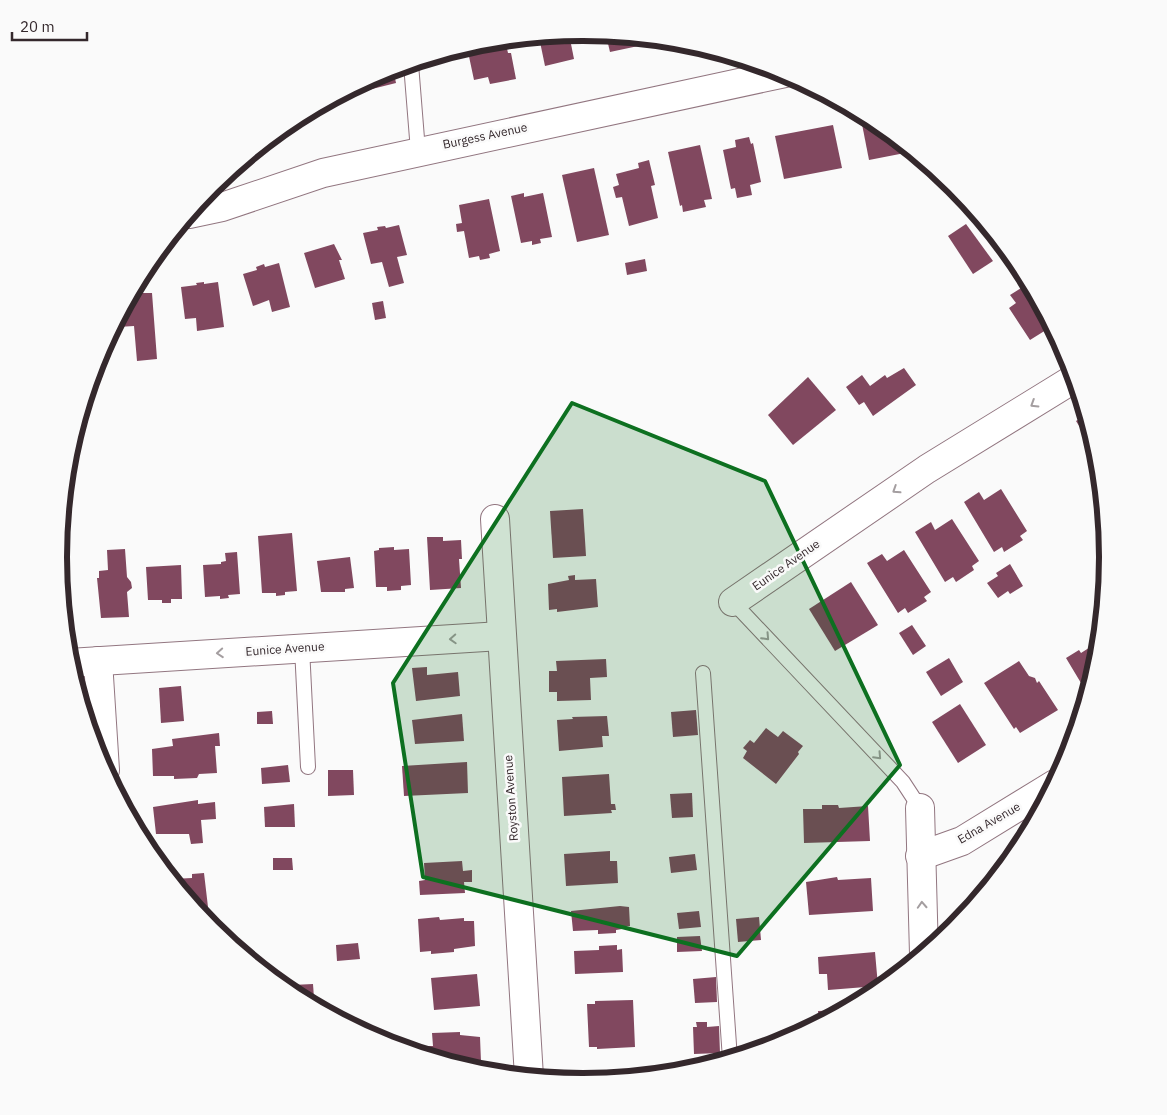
<svg xmlns="http://www.w3.org/2000/svg" width="1167" height="1115" font-family="'IBM Plex Sans',sans-serif">
<style>
.building{fill:#81485f}
.lines{fill:none;stroke-linecap:round;stroke-linejoin:round}
.service-casing{stroke:#927680;stroke-width:16}
.minor-casing{stroke:#927680;stroke-width:30}
.service{stroke:#fff;stroke-width:14}
.minor{stroke:#fff;stroke-width:28}
.oneway{stroke:#a49ea0}
.marked{fill:#0d7020;fill-opacity:0.2;stroke:#0d7020;stroke-width:4;stroke-linejoin:round}
.labels{text-anchor:middle;stroke-width:5;stroke-linejoin:round;paint-order:stroke}
.street-label{font-size:12px;fill:#34282c;stroke:#fafafa}
.rim{fill:none;stroke:#34282c;stroke-width:6}
</style>
<rect width="100%" height="100%" fill="#fafafa"/>
<!-- building -->
<g class="building">
<path d="M569,34L574,59L545,66L539,37Z"/>
<path d="M606,35L641,38L643,45L610,52Z"/>
<path d="M505,40L508,53H511L516,79L490,84L488,77L474,80L467,47L481,43Z"/>
<path d="M393,69L396,83L360,92L358,85Z"/>
<path d="M869,118L909,149L910,152L869,160L861,119Z"/>
<path d="M833,125L842,168L784,179L775,136Z"/>
<path d="M749,137L751,144L753,143L761,182L750,185L752,195L737,198L735,188L731,189L723,150L736,147L735,140Z"/>
<path d="M700,145L712,199L704,200L706,207L683,212L682,205L680,206L668,152Z"/>
<path d="M649,160L655,185L651,186L658,218L629,226L622,197L616,198L613,187L619,185L616,174L639,168L638,163Z"/>
<path d="M594,168L609,235L577,242L562,175Z"/>
<path d="M524,193V197L543,193L552,237L540,239L541,243L532,245V241L521,243L511,196Z"/>
<path d="M489,199L500,251L489,254L490,258L480,260L479,256L469,258L464,231L457,232L456,224L462,223L459,205Z"/>
<path d="M966,224L993,261L973,274L948,236Z"/>
<path d="M399,225L407,255L397,257L404,283L389,287L382,262L371,264L363,233L378,230L377,227L385,226L386,228Z"/>
<path d="M334,244L342,260H339L345,279L315,288L304,253Z"/>
<path d="M645,259L647,271L627,275L625,263Z"/>
<path d="M279,263L290,307L272,312L269,300L253,306L243,274L257,270L256,267L264,264L265,267Z"/>
<path d="M204,282V284L218,282L224,327L197,331L196,318L185,319L181,287L197,285L196,283Z"/>
<path d="M1029,283L1050,323L1044,327L1046,330L1030,340L1009,308L1016,303L1010,295Z"/>
<path d="M134,290H139V293H152L157,359L137,361L134,326L118,327V320Z"/>
<path d="M383,301L386,318L375,320L372,303Z"/>
<path d="M904,368L916,385L873,416L864,402L859,405L846,387L862,375L870,386L885,375L887,378Z"/>
<path d="M808,377L836,410L793,445L768,415Z"/>
<path d="M1086,415L1098,455V456L1076,421Z"/>
<path d="M1001,489L1027,531L1020,536L1023,540L1004,552L1002,547L994,552L964,502L979,492L984,500Z"/>
<path d="M583,509L586,556L553,558L550,511Z"/>
<path d="M952,519L979,561L972,566L974,570L956,582L953,577L945,582L915,532L931,522L935,530Z"/>
<path d="M292,533L297,591L285,592V595L276,596V593H262L258,536Z"/>
<path d="M427,537H443V541L461,540L462,559H459L461,588L430,590Z"/>
<path d="M394,547V550L409,549L411,585L401,586V590L387,591V587H376L374,551L379,550V548Z"/>
<path d="M125,549L127,577L131,582L132,588L127,592L129,617L101,618L97,578H99V571L108,570L107,550Z"/>
<path d="M59,550H61L62,582H61Z"/>
<path d="M904,550L931,592L924,597L927,601L908,613L905,608L898,613L867,563L882,554L887,561Z"/>
<path d="M237,552L240,594L228,595L229,598L220,599V596L205,597L203,565L221,564V562L226,561L225,553Z"/>
<path d="M350,557L354,588L345,589V592H321L317,561Z"/>
<path d="M1010,564L1023,586L1010,594L1008,591L998,598L987,583L998,576L996,573Z"/>
<path d="M181,565L182,599H171V603H162V600H148L146,567Z"/>
<path d="M575,575V580L596,579L598,607L557,612V609L549,610L548,584L569,580L568,576Z"/>
<path d="M851,582L878,625L835,651L809,609Z"/>
<path d="M912,625L926,646L913,655L899,633Z"/>
<path d="M1095,644L1099,651L1098,660L1087,693L1066,658L1079,650L1081,653Z"/>
<path d="M949,658L963,682L941,696L926,672Z"/>
<path d="M606,659L607,677L590,678L591,700L557,701V692H549V671H557L556,661Z"/>
<path d="M1019,661L1029,676L1035,678L1037,683L1039,681L1058,710L1020,733L1016,727L1014,729L984,683Z"/>
<path d="M427,667V675L458,672L460,696L416,701L412,668Z"/>
<path d="M181,686L184,721L161,723L159,688Z"/>
<path d="M960,704L986,745L958,763L932,722Z"/>
<path d="M696,710L698,735L673,737L671,712Z"/>
<path d="M272,711L273,724H257V712Z"/>
<path d="M462,714L464,741L415,744L412,720Z"/>
<path d="M607,716L609,736H602L603,747L559,751L557,720L573,719L572,717Z"/>
<path d="M766,728L778,737L783,731L803,746L798,752L799,754L776,784L743,758L747,751L743,748L750,740L754,743Z"/>
<path d="M219,733L220,746H215L217,773L199,774L197,778L174,779V776H153L152,749L173,746L172,739Z"/>
<path d="M467,762L468,793L404,796L402,766Z"/>
<path d="M288,765L290,782L262,784L261,768Z"/>
<path d="M328,770H353L354,795L328,796Z"/>
<path d="M609,774L611,804H615L616,810H611L612,813L564,816L562,777Z"/>
<path d="M692,793L693,817L672,818L670,794Z"/>
<path d="M198,800V804L215,802L216,819L201,820L203,843L191,844L189,834H156L153,807Z"/>
<path d="M294,804L295,827H265L264,807Z"/>
<path d="M822,805H838L839,808L868,806L870,841L804,843L803,809H822Z"/>
<path d="M610,851V861H617L618,883L566,886L564,854Z"/>
<path d="M695,854L697,870L671,873L669,857Z"/>
<path d="M273,858H292L293,870H273Z"/>
<path d="M462,861L463,871L472,870V882H464L465,893L420,895L419,881L425,880L424,863Z"/>
<path d="M204,873L208,907L207,909L197,910L172,879L192,878V874Z"/>
<path d="M837,877L838,880L871,878L873,911L809,915L806,882Z"/>
<path d="M979,899L969,911V900Z"/>
<path d="M620,906L629,907L630,926L622,927V929L616,930V933L598,934V930L573,931L571,911Z"/>
<path d="M699,911L701,927L679,929L677,913Z"/>
<path d="M439,917L440,920L464,918V921H474L475,946L454,949V952L431,954V951L420,952L418,919Z"/>
<path d="M759,917L761,940L738,942L736,919Z"/>
<path d="M700,936L702,951L677,952V937Z"/>
<path d="M358,943L360,959L337,961L336,945Z"/>
<path d="M617,945V950L622,949L623,972L575,974L574,951L599,950V946Z"/>
<path d="M875,952L878,986L828,990L827,974H819L818,957Z"/>
<path d="M477,974L480,1006L434,1010L431,978Z"/>
<path d="M716,977L717,1002L695,1003L693,979Z"/>
<path d="M313,984L314,998L300,999L293,995L292,985Z"/>
<path d="M633,1000L635,1047L597,1049V1047H589L587,1004H595V1001Z"/>
<path d="M845,1010L822,1023L812,1028V1023H819L818,1011Z"/>
<path d="M696,1022H707V1027L719,1026L720,1053L694,1054L693,1027H697Z"/>
<path d="M460,1032V1035L480,1037L481,1062L463,1067L428,1056V1046H433L432,1033Z"/>
</g>
<g class="lines">
<!-- service casing -->
<g class="service-casing">
<g id="service">
<path d="M411,64L418,151"/>
<path d="M733,602L903,782L920,808"/>
<path d="M302,648L308,767"/>
<path d="M703,673L730,1059"/>
</g>
</g>
<!-- minor casing -->
<g class="minor-casing">
<g id="minor">
<path d="M189,214L222,207L323,173L785,73"/>
<path d="M495,519L529,1077"/>
<path d="M733,602L927,469L1075,378"/>
<path d="M98,661L105,770"/>
<path d="M69,663L501,636"/>
<path d="M920,808L924,954"/>
<path d="M920,856L962,841L1055,784"/>
</g>
</g>
<!-- service -->
<use href="#service" class="service"/>
<!-- minor -->
<use href="#minor" class="minor"/>
</g>
<!-- one-way arrows -->
<defs><path id="oneway-chevron" d="M-2-3.5L2.5 0L-2 3.5" fill="none" stroke-width="1.6" stroke-linecap="round" stroke-linejoin="round" transform="scale(1.25)"/></defs>
<g class="oneway">
<use href="#oneway-chevron" transform="translate(1034 404) rotate(148)"/>
<use href="#oneway-chevron" transform="translate(896 490) rotate(147)"/>
<use href="#oneway-chevron" transform="translate(766 637) rotate(47)"/>
<use href="#oneway-chevron" transform="translate(453 639) rotate(177)"/>
<use href="#oneway-chevron" transform="translate(220 653) rotate(176)"/>
<use href="#oneway-chevron" transform="translate(878 756) rotate(47)"/>
<use href="#oneway-chevron" transform="translate(922 905) rotate(-93)"/>
</g>
<!-- marked area -->
<path class="marked" d="M572,403L765,481L900,765L737,956L423,877L393,683Z"/>
<g class="labels">
<!-- street labels -->
<g class="street-label">
<text transform="translate(485 136) rotate(-12)" y="4">Burgess Avenue</text>
<text transform="translate(786 565) rotate(-35)" y="4">Eunice Avenue</text>
<text transform="translate(285 649) rotate(-4)" y="4">Eunice Avenue</text>
<text transform="translate(511 798) rotate(-94)" y="4">Royston Avenue</text>
<text transform="translate(989 823) rotate(-30)" y="4">Edna Avenue</text>
</g>
</g>
<!-- crop -->
<path d="M0 0H1167V1115H0ZM67 557a516 516 0 1 1 1032 0a516 516 0 1 1-1032 0Z" fill="#fafafa" fill-rule="evenodd"/>
<path class="rim" d="M67 557a516 516 0 1 1 1032 0a516 516 0 1 1-1032 0Z"/>
<!-- scale -->
<path d="M12 32v8h75v-8" fill="none" stroke="#34282c" stroke-width="2.5"/>
<text x="20" y="32" font-size="15" fill="#34282c" stroke="#fafafa" stroke-width="4" paint-order="stroke">20 m</text>
</svg>
